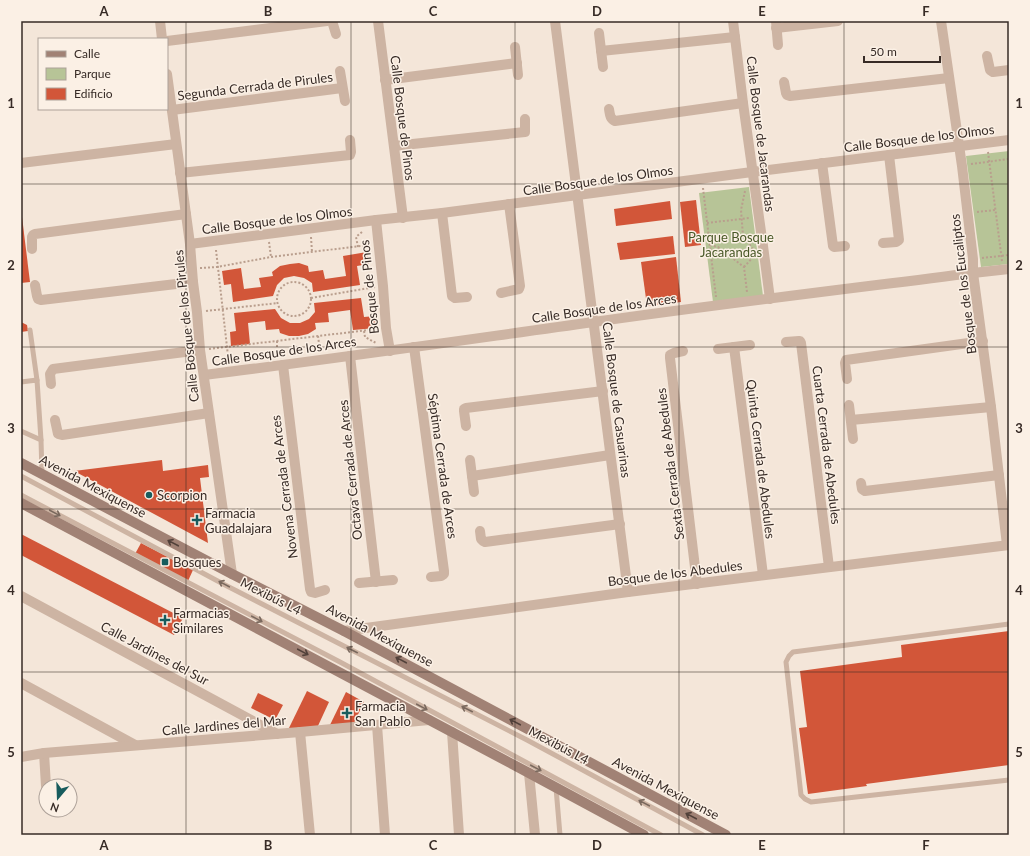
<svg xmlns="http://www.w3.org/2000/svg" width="1030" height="856" font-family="Lato,sans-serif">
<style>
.green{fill:#b7c497}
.building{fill:#d25639}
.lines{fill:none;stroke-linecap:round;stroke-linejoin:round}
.path{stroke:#b99e8d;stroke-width:2;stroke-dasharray:2 2;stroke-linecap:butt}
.service{stroke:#cdb4a3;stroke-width:5}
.minor{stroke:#cdb4a3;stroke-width:10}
.tertiary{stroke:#cdb4a3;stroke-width:10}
.secondary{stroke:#a18275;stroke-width:10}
.oneway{stroke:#7a695e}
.oneway2{stroke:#52413a}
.grid{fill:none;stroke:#372b26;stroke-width:1;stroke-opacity:0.55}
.poi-dot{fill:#185c5d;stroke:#fbf0e5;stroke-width:1.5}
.labels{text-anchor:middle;stroke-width:3;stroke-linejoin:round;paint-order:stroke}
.street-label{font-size:13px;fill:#372b26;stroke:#fbf0e5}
.park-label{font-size:13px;fill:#495827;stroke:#fbf0e5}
.poi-label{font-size:13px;fill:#372b26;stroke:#fbf0e5;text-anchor:start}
.neatline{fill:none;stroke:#372b26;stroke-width:1.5}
.grid-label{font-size:13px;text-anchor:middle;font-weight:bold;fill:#372b26}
</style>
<rect width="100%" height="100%" fill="#f4e6d9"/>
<!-- green -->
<g class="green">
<path d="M1009,151V264L981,267L966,156Z"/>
<path d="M749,187L763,296L713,302L699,193Z"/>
</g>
<!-- building -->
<g class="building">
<path d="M696,200L701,245L685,247L680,202Z"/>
<path d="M670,201L672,219L616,226L614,209Z"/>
<path d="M21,217H22L30,282L21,283Z"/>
<path d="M673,236L675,254L620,260L617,243Z"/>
<path d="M367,252L369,264L357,266L360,285L313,292L312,283L304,278L294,276L284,278L277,285L273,296L233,302L231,284L224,285L222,271L241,268L244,289L261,287L259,278L273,276L272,272L280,266L290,264L299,263L308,266L309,272L323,270L325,279L346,276L343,256Z"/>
<path d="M676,257L681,302L647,306L641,262Z"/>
<path d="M361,298L364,317L375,316L376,328L353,330L350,310L328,313L329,322L315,323L316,329L308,334L299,336H289L280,333L279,329L266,330L265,321L248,323L250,344L231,346L230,332L236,331L234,313L275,309L281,318L290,323H300L309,319L315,312L314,303Z"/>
<path d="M21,322L27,325L28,331L21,332Z"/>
<path d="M162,460L163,471L208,465L209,477L200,478L208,543L74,471Z"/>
<path d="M21,534L183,618L174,635L21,555Z"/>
<path d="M141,543L193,570L188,581L135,554Z"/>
<path d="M1009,631V765L866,784L867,786L808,794L799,728L807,727L800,671L902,657L901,645Z"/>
<path d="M307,691L329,702L317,728L288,730Z"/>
<path d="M346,692L364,702L353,725L329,727Z"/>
<path d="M258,693L283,705L275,720L251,708Z"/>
</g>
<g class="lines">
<!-- path -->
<g class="path">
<path d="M988,152L1002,261"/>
<path d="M971,164L1009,159"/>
<path d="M703,188L716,297"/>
<path d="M745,191L741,210L743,236L753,249"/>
<path d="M977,212L995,210"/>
<path d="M707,223L749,218"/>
<path d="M311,237L312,252"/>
<path d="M269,242L271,257"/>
<path d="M710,245L718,247L744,267L747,292"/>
<path d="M358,247L356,237L362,232"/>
<path d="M216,250L228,356L224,364"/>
<path d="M982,258L1009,255"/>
<path d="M744,267L754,256"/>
<path d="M200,268L217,267L271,257L368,245"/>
<circle cx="294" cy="299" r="17"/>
<path d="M311,298L375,287"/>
<path d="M206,311L278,303"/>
<path d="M364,331L365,337L376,343"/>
<path d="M318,336L320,351"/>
<path d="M277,341V356"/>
<path d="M209,349L377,329"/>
</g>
<!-- service -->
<g class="service">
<path d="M30,330L37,380"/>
<path d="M21,382L37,380L41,440"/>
<path d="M21,431L41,440L42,474"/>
<path d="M21,476L227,586L527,740L703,835"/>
<path d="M21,495L340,662L661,835"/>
<path d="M1009,624L793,652L789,656L786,662L801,795L805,799L811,802L1009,780"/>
<path d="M556,788L560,835"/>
</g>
<!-- minor -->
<g class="minor">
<path d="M332,21L336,34"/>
<path d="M378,21L403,218"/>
<path d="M555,21L628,592"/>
<path d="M733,21L743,103L763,246L770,299"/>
<path d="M776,21L778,45"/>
<path d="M941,21L962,166L973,259V273L991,407L1007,545"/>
<path d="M776,28L838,21"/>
<path d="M599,33L603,67"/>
<path d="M167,41L327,21"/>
<path d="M515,47L518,75"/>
<path d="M601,51L735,37"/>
<path d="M987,56L990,70L993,72L1009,70"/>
<path d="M340,71L345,101"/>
<path d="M385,80L517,63"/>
<path d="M784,82L786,93L787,95L790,96L949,78"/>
<path d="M609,109C610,115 610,119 615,121L743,103"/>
<path d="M172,110L342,88"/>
<path d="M394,146L525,132V119"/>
<path d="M21,163L176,144"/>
<path d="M822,163L833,246L834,247L845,246"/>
<path d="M180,173L350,155L351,152L350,140"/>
<path d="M442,213L452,296L455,298L467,297"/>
<path d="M376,220L383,286L386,328L390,351"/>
<path d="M883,243L896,242L899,240L889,155"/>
<path d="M190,244L376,220L442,213L752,172L1009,140"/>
<path d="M32,249V237L33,235L35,234L186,214"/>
<path d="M35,285L37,296L38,299L41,300L193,282"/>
<path d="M501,293L519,289L520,286L509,204"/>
<path d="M786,342L799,341H800L801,343L829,567"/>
<path d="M414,347L444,571V574L441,576L431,577"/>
<path d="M734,347L763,575"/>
<path d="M718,349L750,345"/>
<path d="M683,351L674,353L670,355V358L697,584"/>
<path d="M350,356L376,582"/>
<path d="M283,365L310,589L311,592L315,593L325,590"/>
<path d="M204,375C334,359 464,340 594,322C720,304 847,289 973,273L1009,269"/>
<path d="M847,379L845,363L846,360L983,341"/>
<path d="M51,384L50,374L53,369L200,350"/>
<path d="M849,405L853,439"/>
<path d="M55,420L58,434L62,435L209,413"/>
<path d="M851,420L991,407"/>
<path d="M466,426L464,411V409L466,408L603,391"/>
<path d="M470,460L474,492"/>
<path d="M472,476L610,455"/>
<path d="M861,483L862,489L865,491L999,475"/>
<path d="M480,531L481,539L483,541L485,542L620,524"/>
<path d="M359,583L393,580"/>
<path d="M21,596L277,734"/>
<path d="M21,683L135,745"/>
<path d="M377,725L385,835"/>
<path d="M300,732L310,835"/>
<path d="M452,732L459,835"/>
<path d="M44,753L46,786"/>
<path d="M21,757L44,753L300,732L429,720"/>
<path d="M529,773L535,835"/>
</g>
<!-- tertiary -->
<g class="tertiary">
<path d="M160,21L162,39"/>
<path d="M167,74L190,244L193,282L197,312L200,350L232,574"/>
<path d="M344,631L628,592L1009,545"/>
</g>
<!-- secondary -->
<g class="secondary">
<path d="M21,463L232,574L344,631L726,835"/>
<path d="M21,503L529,773L644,835"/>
</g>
</g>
<!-- one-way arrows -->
<defs><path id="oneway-shaft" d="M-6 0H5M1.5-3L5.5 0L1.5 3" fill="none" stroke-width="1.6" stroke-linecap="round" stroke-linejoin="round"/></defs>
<g class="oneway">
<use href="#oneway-shaft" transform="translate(55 513) rotate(28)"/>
<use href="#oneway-shaft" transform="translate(224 584) rotate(-152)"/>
<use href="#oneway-shaft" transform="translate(257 619) rotate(28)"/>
<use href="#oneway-shaft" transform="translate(352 650) rotate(-153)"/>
<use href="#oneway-shaft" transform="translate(422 707) rotate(28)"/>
<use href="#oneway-shaft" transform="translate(467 709) rotate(-153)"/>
<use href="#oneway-shaft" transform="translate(536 768) rotate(28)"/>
<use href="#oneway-shaft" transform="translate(644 803) rotate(-152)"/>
</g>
<g class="oneway2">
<use href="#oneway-shaft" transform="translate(173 543) rotate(-152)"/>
<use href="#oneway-shaft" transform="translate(303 652) rotate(28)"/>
<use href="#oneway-shaft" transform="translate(401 660) rotate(-152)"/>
<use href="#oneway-shaft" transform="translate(515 722) rotate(-152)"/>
<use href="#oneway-shaft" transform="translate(691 816) rotate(-152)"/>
</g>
<!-- grid -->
<path class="grid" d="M186,21V835M351,21V835M515,21V835M679,21V835M844,21V835M21,184H1009M21,347H1009M21,509H1009M21,672H1009"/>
<!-- markers -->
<g class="poi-dot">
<circle cx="149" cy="495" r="4"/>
<path d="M195 514h4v4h4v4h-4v4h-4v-4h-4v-4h4z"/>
<rect x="161" y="558" width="8" height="8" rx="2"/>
<path d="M163 614h4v4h4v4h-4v4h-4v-4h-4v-4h4z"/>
<path d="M345 707h4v4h4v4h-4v4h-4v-4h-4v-4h4z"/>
</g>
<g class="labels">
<!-- street labels -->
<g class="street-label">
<text transform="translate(255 86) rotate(-7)" y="5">Segunda Cerrada de Pirules</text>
<text transform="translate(403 118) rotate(83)" y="5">Calle Bosque de Pinos</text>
<text transform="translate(761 134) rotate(83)" y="5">Calle Bosque de Jacarandas</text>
<text transform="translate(919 138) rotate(-7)" y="5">Calle Bosque de los Olmos</text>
<text transform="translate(598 180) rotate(-8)" y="5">Calle Bosque de los Olmos</text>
<text transform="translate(277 220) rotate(-7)" y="5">Calle Bosque de los Olmos</text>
<text transform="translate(963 284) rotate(-97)" y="5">Bosque de los Eucaliptos</text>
<text transform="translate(369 287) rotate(-96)" y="5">Bosque de Pinos</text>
<text transform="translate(604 308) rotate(-8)" y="5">Calle Bosque de los Arces</text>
<text transform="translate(186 326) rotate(-96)" y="5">Calle Bosque de los Pirules</text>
<text transform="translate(284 351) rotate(-8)" y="5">Calle Bosque de los Arces</text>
<text transform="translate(617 400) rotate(83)" y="5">Calle Bosque de Casuarinas</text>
<text transform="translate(827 445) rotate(83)" y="5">Cuarta Cerrada de Abedules</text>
<text transform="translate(761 459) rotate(83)" y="5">Quinta Cerrada de Abedules</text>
<text transform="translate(670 464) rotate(-97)" y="5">Sexta Cerrada de Abedules</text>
<text transform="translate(443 466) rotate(82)" y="5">Séptima Cerrada de Arces</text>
<text transform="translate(350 470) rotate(-96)" y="5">Octava Cerrada de Arces</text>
<text transform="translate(93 486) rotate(28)" y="5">Avenida Mexiquense</text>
<text transform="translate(284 487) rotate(-97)" y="5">Novena Cerrada de Arces</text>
<text transform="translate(675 573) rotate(-7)" y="5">Bosque de los Abedules</text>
<text transform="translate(271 596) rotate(27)" y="5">Mexibús L4</text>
<text transform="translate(380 635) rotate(28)" y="5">Avenida Mexiquense</text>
<text transform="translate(155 653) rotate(28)" y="5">Calle Jardines del Sur</text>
<text transform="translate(224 725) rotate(-5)" y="5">Calle Jardines del Mar</text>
<text transform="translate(559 745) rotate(28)" y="5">Mexibús L4</text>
<text transform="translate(666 788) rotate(28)" y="5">Avenida Mexiquense</text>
</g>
<!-- park labels -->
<g class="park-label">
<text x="731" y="242">Parque Bosque<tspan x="731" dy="15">Jacarandas</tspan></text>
</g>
<!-- poi labels -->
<g class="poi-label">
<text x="157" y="500">Scorpion</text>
<text x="205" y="518">Farmacia<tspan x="205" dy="15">Guadalajara</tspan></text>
<text x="173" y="567">Bosques</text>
<text x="173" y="618">Farmacias<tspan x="173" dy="15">Similares</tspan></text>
<text x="355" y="711">Farmacia<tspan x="355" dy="15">San Pablo</tspan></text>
</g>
</g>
<!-- border -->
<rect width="1030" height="856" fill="none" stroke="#fbf0e5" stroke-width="44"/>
<!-- legend -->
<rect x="38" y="38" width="130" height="72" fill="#fbf0e5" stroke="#ada199"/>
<rect x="46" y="51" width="20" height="6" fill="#a18275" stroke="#ada199"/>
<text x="74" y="58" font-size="12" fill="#372b26">Calle</text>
<rect x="46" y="68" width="20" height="12" fill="#b7c497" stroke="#ada199"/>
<text x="74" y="78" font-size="12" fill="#372b26">Parque</text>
<rect x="46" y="88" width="20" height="12" fill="#d25639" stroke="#ada199"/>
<text x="74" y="98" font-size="12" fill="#372b26">Edificio</text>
<!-- north arrow -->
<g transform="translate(58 798) rotate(199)"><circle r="19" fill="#fbf0e5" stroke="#ada199"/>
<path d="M0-3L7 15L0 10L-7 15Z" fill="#185c5d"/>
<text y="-6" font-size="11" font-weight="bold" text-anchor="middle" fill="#372b26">N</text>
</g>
<!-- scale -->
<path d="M864 56v6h76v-6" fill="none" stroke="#372b26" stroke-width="2"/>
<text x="870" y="56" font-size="12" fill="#372b26" stroke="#fbf0e5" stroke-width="3" paint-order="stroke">50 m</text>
<rect x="22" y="22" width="986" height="812" class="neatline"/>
<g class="grid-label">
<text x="104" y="16">A</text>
<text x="268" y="16">B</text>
<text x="433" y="16">C</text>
<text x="597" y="16">D</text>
<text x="762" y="16">E</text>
<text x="926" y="16">F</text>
<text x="11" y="108">1</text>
<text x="1019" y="108">1</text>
<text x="11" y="270">2</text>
<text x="1019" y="270">2</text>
<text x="11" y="433">3</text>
<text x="1019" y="433">3</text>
<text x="11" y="595">4</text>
<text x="1019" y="595">4</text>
<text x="11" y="757">5</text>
<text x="1019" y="757">5</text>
<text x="104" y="850">A</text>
<text x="268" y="850">B</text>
<text x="433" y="850">C</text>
<text x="597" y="850">D</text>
<text x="762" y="850">E</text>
<text x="926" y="850">F</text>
</g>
</svg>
